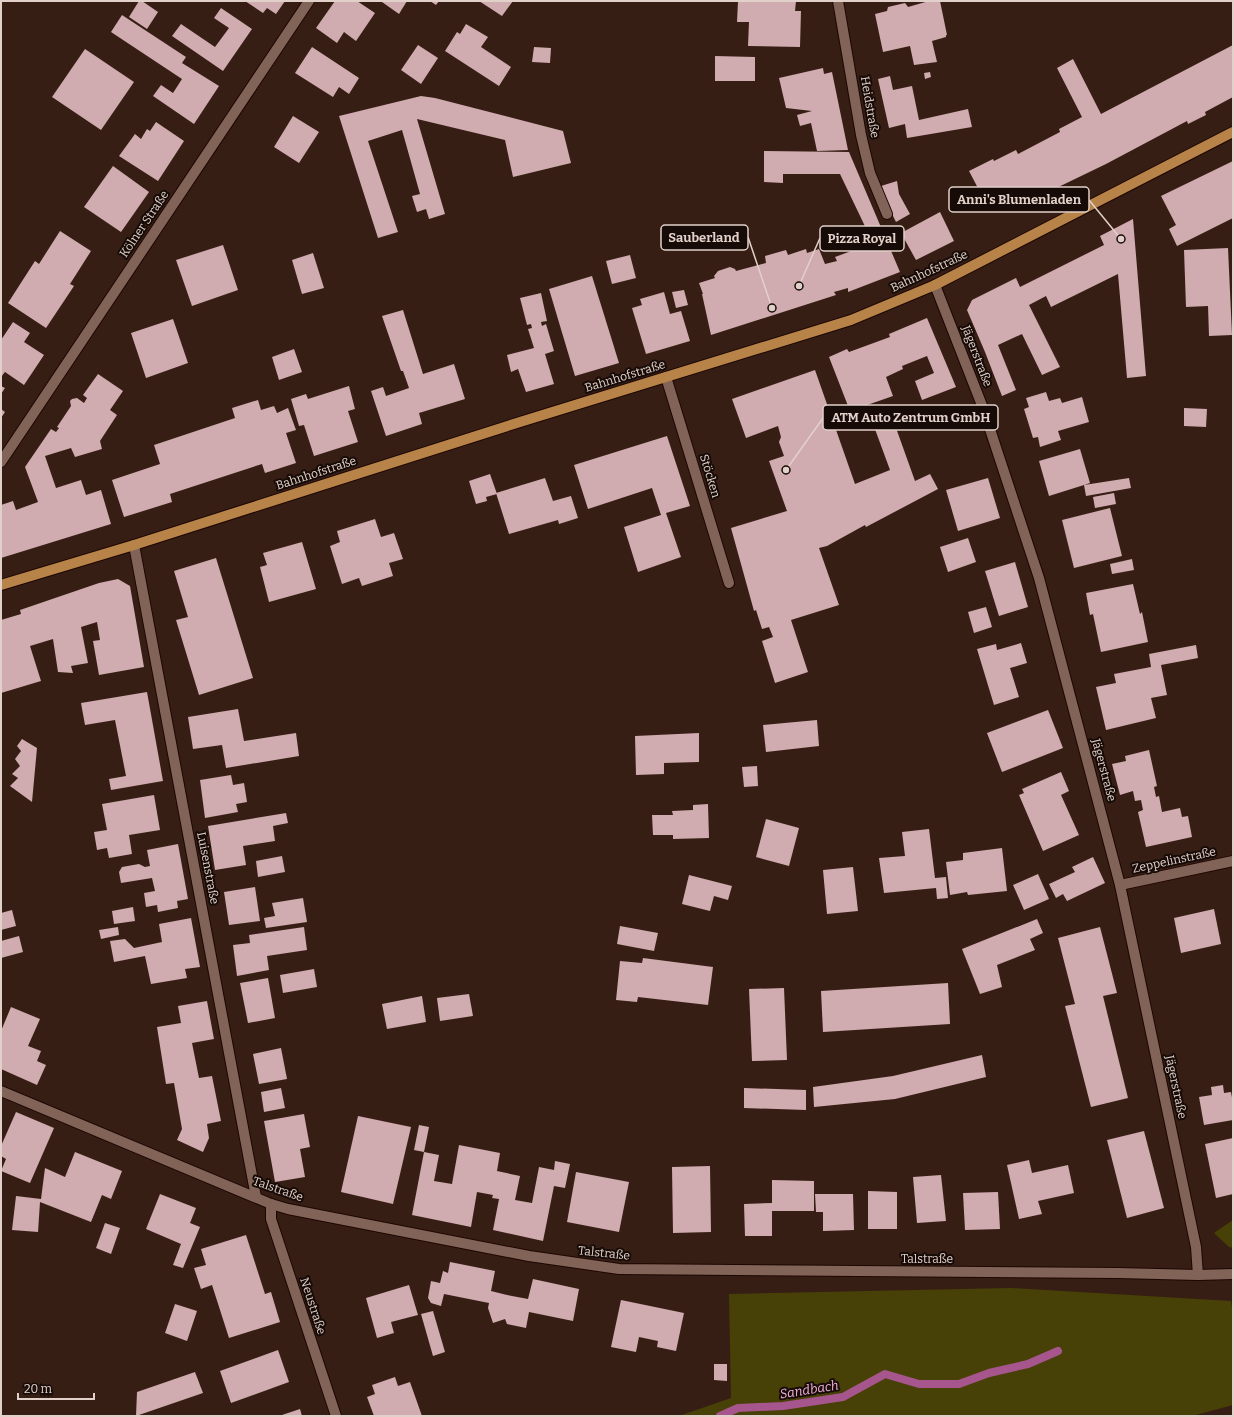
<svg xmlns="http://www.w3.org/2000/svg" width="1234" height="1417" font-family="Bitter,serif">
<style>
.green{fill:#484107}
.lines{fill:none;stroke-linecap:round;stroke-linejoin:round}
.stream{stroke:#a6558d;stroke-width:8}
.building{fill:#d0abaf}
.minor-casing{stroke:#1d0702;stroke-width:12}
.major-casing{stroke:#1d0702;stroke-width:12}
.minor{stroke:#816358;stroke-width:10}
.major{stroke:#b78348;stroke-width:10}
.labels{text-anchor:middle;stroke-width:4;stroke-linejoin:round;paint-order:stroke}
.street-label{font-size:12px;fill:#e2d1ca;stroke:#170b07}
.water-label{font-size:13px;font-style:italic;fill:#f4b2dd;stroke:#170b07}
.leader{fill:none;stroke:#e2d1ca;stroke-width:1.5}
.callout-dot{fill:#e2d1ca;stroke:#170b07;stroke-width:1.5}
.callout{fill:#170b07;stroke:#e2d1ca;stroke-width:1.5}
.callout-label{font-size:13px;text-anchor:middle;font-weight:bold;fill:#e2d1ca}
</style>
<rect width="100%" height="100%" fill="#371e15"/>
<!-- green -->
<g class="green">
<path d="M1233,1220V1248L1229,1247L1214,1233Z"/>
<path d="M1011,1288L1231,1301L1233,1315V1405L1192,1416H679L731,1398L729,1294Z"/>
</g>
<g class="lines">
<!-- stream -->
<path class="stream" d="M720,1416L738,1408L783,1406L843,1397L885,1374L919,1384H959L989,1373L1028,1364L1058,1351"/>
</g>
<!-- building -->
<g class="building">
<path d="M139,1H142L158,12L147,29L129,17Z"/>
<path d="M245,1H285L276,14L267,8L263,13Z"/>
<path d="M335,1H357L375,13L356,41L344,32L337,43L316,28Z"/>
<path d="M383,1H407L399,14L382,2Z"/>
<path d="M430,1H439L436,5Z"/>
<path d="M479,1H513L502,16Z"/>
<path d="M738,1H796L795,11H801L800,47L748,46L749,22H737Z"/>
<path d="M929,1H940L947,35H946V37L932,41L937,62L914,65L910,46L883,52L875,14L887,11L888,7L905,3L908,7Z"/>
<path d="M221,8L252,29L223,71L172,36L181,24L215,47L229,28L214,18Z"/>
<path d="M122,15L186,57L182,63L219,86L194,124L153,96L161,85L173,93L182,79L111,32Z"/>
<path d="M466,24L488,37L481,47L511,67L499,86L445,51L457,32L460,34Z"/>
<path d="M418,45L438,58L421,84L401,70Z"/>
<path d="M1233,45V97L1205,112L1206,115L1188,124L1187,121L1106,164L1015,208L1012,201L990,211L969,171L993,159L994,161L1016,150L1018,154L1060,132L1059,129L1082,117L1057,68L1073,59L1101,114Z"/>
<path d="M312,47L359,78L349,94L339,87L333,97L295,73Z"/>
<path d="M534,47L551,48L550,63L532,62Z"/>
<path d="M85,49L134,82L101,130L52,97Z"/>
<path d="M715,56L755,57V81H715Z"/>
<path d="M823,68L824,74L832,72L848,150L817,151L811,123L800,126L797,115L812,111L786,108L779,78Z"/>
<path d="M930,72L931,77L925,79L924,73Z"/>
<path d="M890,76L893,90L912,86L919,120L968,109L972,127L907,138L905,124L889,128L878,79Z"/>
<path d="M421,96L435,98L563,131L571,163L513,177L505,140L417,119L445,214L429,219L426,209L417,212L412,196L420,194L402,130L368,141L398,232L378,238L339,116Z"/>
<path d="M293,116L319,132L299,163L274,147Z"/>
<path d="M156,122L184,141L158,181L119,156L135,134L141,139L147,129L150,131Z"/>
<path d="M764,151L849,152L900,272L848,292V288L834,292L836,295L711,335L702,294H703L699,283L715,278L714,276L718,271L730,267L735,269L736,271L766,263L765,256L786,250L788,255L806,249L807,253L819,249L825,264L837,261L835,257L873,243L840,174H783V183L764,182Z"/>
<path d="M1233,161V218L1177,246L1169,229L1176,225L1161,196Z"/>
<path d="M113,166L149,192L121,232L84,207Z"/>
<path d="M897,181L899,194L910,214L896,222L886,202L881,186Z"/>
<path d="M940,212L954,241L916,260L901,233Z"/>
<path d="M1133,219L1146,376L1127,378L1118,274L1051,307L1046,296L1029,305L1060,367L1042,375L1022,334L998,345L1016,390L1002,396L985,352L967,310L972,300L1016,278L1020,287L1104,245L1100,236Z"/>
<path d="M60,231L91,251L70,284L74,286L46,328L8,303L35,261L39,264Z"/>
<path d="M223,245L238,290L192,306L176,260Z"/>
<path d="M1228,248L1232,335L1209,336L1208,306L1186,307L1184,250Z"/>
<path d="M313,253L324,288L302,294L292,260Z"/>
<path d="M630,255L636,278L612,284L606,261Z"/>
<path d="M592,276L619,363L575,376L549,289Z"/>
<path d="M684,290L688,305L676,308L672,292Z"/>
<path d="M664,292L670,314L681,311L690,341L646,354L632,308L642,305L640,299Z"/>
<path d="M541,293L547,321L541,322L542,326L546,324L554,351L545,354L554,384L526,392L518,369L511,372L507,355L534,348L528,329L532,328L531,324L527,325L520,298Z"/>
<path d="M403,310L423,374L454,364L465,399L419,413L422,424L386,436L371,391L383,387L386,396L409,388L403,371H401L382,316Z"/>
<path d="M927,318L956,387L922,400L915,381L934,373L927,356L902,366L903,369L886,377L893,396L850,411L829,357L847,349L849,352L890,337L889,334Z"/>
<path d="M173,319L188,363L146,378L131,333Z"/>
<path d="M13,322L30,333L24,342L44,355L24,385L5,372L1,377V340Z"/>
<path d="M294,349L302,372L279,380L272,357Z"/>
<path d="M815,370L855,484L890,470L872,421L891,414L915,481L930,474L938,489L866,527L865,525L827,546L819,548L839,605L791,620L808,672L775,683L762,641L773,637L769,627L762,629L756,610L754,611L731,528L787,511L769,461L784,456L779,442L781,437L778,426L746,438L732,399Z"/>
<path d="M98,374L123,391L110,410L117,415L100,441L102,449L75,457L71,448L45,456L56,488L81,480L86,495L101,490L111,524L1,558V505L13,501L16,510L38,502L25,467L51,429L56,432L59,428L57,427L71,406L70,401L72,399L77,398L84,403L87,398L83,395Z"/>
<path d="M1,386L5,388L1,394Z"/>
<path d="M349,386L355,409L348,411L358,442L314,456L304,425L299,426L291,399L306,394L308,399Z"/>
<path d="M1046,392L1049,401L1060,398L1062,403L1082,397L1089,422L1058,431L1061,440L1040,447L1038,437L1033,438L1024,409L1029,407L1026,398Z"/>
<path d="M258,400L261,410L274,406L277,413L288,408L296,430L286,433L296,463L265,473L262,464L170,494L172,502L124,517L112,480L160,464L154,445L235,418L232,408Z"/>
<path d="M1184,408L1207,409L1206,427L1184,426Z"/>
<path d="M1,409L5,412L1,418Z"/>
<path d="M667,436L690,506L666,513L681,557L638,572L624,527L661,515L652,488L588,509L574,465Z"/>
<path d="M1080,449L1090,483L1084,485L1129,478L1131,488L1086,496L1084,485L1049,496L1039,461Z"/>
<path d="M490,474L497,494L486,497L487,501L476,504L469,481Z"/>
<path d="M545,478L553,501L571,496L578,518L559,524L558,520L509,534L496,493Z"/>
<path d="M988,478L1000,518L958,531L946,490Z"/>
<path d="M1114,493L1116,504L1095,508L1093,497Z"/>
<path d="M1110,508L1122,556L1074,568L1062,520Z"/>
<path d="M375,519L381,537L394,533L403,559L389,563L393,576L362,586L359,578L342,584L330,546L340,542L337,531Z"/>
<path d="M968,538L976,562L948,572L940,547Z"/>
<path d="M302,542L316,589L269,602L260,567L267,565L263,553Z"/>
<path d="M216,558L253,678L199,695L176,620L188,617L174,571Z"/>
<path d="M1132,559L1134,570L1112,574L1110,564Z"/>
<path d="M1015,562L1028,607L999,616L985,571Z"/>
<path d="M118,579L130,586L144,667L99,675L93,641L100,640L97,622L81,627L88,663L71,666L73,673L58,672L53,639L30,646L41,681L1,693V620L21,614L20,610L99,583Z"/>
<path d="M1133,584L1140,614L1142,612L1148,642L1101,652L1093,614L1090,615L1086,593Z"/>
<path d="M986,607L992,627L974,633L968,612Z"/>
<path d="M1021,643L1027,663L1010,668L1019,697L994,705L977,649L996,644L997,650Z"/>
<path d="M1196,645L1198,658L1161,665L1167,695L1151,698L1156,718L1106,730L1096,687L1116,683L1114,674L1151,667L1149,654Z"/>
<path d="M147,692L163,781L111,790L109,779L126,776L115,720L85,725L81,703Z"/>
<path d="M238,709L244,741L296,733L299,756L226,768L222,745L193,749L188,717Z"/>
<path d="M1048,710L1063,748L1002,772L987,733Z"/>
<path d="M817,720L819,746L766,752L763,725Z"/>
<path d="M699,733V762L664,763V774L636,775L635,736Z"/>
<path d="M22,739L37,748L32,802L10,786L18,778L12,774L20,766L15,759L21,751L17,746Z"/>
<path d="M1149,750L1157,786L1154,787L1156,797L1159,796L1162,812L1180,808L1182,817L1188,816L1192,837L1146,847L1138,812L1143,810L1141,800L1135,801L1133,791L1120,795L1112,764L1126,761L1125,756Z"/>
<path d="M757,766L758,786L744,787L742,767Z"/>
<path d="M1061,772L1069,791L1061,795L1079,835L1043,851L1019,795L1024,793L1022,789Z"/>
<path d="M231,775L233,785L244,783L247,802L236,804L238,812L205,818L200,780Z"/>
<path d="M154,795L160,830L129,835L132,854L109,858L107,848L97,850L94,832L107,830L102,804Z"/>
<path d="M708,804L709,838L673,839V835H653L652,815H673L672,811L693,810V805Z"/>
<path d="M286,813L288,823L273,826L275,841L243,846L246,865L215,870L208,826Z"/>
<path d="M766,819L799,828L789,866L756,857Z"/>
<path d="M929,829L935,878L946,877L948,898L937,899L936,888L884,893L879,858L905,856L902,832Z"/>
<path d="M178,844L188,899L177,901L178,908L158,912L157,905L146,907L144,893L155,891L152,878L121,883L119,872L122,867L139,864L145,867L150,866L147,850Z"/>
<path d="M1002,848L1007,891L968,895L967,892L950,895L946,862L963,860V853Z"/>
<path d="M282,856L285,872L258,877L256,861Z"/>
<path d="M1093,857L1105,883L1067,901L1063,894L1056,898L1049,884L1075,872L1072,867Z"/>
<path d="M853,867L858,911L827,914L823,870Z"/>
<path d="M1038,874L1049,899L1024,910L1013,885Z"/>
<path d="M689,875L732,886L728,900L714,896L710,911L682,904Z"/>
<path d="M255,887L260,921L229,925L224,892Z"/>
<path d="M303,898L307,922L266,928L264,918L275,916L272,903Z"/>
<path d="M133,907L135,921L114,924L112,911Z"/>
<path d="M1214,909L1221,944L1181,953L1174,918Z"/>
<path d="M12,910L16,926L1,930V913Z"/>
<path d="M191,918L200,967L185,969L187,978L151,984L145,956L114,962L110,941L125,939L134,948L162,942L159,924Z"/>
<path d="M1037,919L1043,933L1030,939L1035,950L997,965L1002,987L980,994L962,949Z"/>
<path d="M620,926L658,933L654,951L617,944Z"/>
<path d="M118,927L119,935L101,939L99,930Z"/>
<path d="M304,927L307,950L267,956L269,970L237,976L233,945L250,943L249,935Z"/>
<path d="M1100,927L1117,993L1103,996L1128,1098L1091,1107L1065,1006L1075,1004L1058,938Z"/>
<path d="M19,936L23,952L1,958V941Z"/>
<path d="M643,958L713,967L708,1005L638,997L637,1002L616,1000L620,961L642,963Z"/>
<path d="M314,969L317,987L283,993L280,975Z"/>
<path d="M268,978L275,1018L248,1023L240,983Z"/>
<path d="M948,983L950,1024L823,1032L821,991Z"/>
<path d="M784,988L787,1060L752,1061L749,989Z"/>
<path d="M469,994L473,1016L440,1021L437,998Z"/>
<path d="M422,996L426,1022L387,1029L382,1004Z"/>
<path d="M207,1001L214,1039L192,1043L199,1078L212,1076L221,1121L207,1124L209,1138L203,1152L177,1140L182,1129L174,1083L166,1084L157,1027L181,1023L178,1006Z"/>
<path d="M11,1007L40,1019L28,1046L41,1051L37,1061L46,1065L37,1085L1,1069V1031Z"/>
<path d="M281,1048L287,1079L259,1084L253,1054Z"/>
<path d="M982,1055L986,1077L895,1099L814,1107L813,1087L893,1076Z"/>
<path d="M1223,1085L1224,1093L1231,1092L1233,1103V1120L1204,1125L1199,1097L1212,1095L1211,1087Z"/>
<path d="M281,1088L285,1108L264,1112L261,1092Z"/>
<path d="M744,1088L806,1090V1110L744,1108Z"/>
<path d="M16,1112L54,1128L30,1183L1,1171L6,1159L1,1156V1146Z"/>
<path d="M304,1114L310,1147L300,1149L305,1177L275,1182L264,1121Z"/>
<path d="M358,1116L411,1127L393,1204L341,1192Z"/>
<path d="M419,1125L429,1127L424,1152L439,1155L434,1181L452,1184L459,1145L500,1153L497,1171L520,1176L515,1200L532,1203L539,1167L554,1170L555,1161L570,1164L565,1188L554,1186L543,1241L493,1230L499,1199L492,1198L493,1195L477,1192L471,1227L412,1215L424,1152L414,1150Z"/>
<path d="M1144,1131L1164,1208L1127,1218L1107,1140Z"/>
<path d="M1233,1138V1194L1216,1198L1205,1144Z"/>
<path d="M75,1152L122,1171L111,1199L102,1195L91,1222L40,1202L38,1232L12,1230L16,1196L41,1199L45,1168L65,1177Z"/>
<path d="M1029,1160L1032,1173L1068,1165L1074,1193L1038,1201L1042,1214L1019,1219L1007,1165Z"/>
<path d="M710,1166L711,1232L673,1233L672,1167Z"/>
<path d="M576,1172L629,1182L619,1232L567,1222Z"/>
<path d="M941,1175L946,1221L917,1223L913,1177Z"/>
<path d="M772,1180L814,1181V1211H772V1236H745L744,1204L772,1203Z"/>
<path d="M868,1191L897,1192V1229H868Z"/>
<path d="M998,1192L1000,1229L965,1230L963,1193Z"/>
<path d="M160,1194L196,1208L190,1223L200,1227L183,1268L173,1265L181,1244L146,1229Z"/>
<path d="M815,1194H853L854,1230L823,1231V1212H816Z"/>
<path d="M105,1223L120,1228L111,1254L96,1248Z"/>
<path d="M246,1235L265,1294L271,1292L280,1322L229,1338L212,1285L201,1289L194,1268L206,1265L201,1249Z"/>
<path d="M450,1262L495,1271L491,1291L507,1295L528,1299L533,1279L579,1289L573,1321L529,1312L526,1328L507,1324L505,1319L493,1323L488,1308L489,1303L444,1294L441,1306L431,1303L428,1298L431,1281L440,1283L443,1271L448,1273Z"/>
<path d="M409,1285L418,1315L391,1322L394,1333L377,1338L366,1298Z"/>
<path d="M621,1300L684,1313L676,1351L657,1347L658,1341L639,1337L636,1352L611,1347Z"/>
<path d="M175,1304L197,1311L187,1341L165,1333Z"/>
<path d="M433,1311L445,1352L433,1356L421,1314Z"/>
<path d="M278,1350L289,1382L231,1403L220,1371Z"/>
<path d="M714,1364H727V1381L714,1380Z"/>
<path d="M195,1372L203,1393L136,1416L137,1392Z"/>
<path d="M395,1377L398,1386L410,1382L422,1416H374L367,1397L375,1394L372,1385Z"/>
<path d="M300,1409L302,1416H279Z"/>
</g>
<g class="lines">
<!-- minor casing -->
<g class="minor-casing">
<g id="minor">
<path d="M838,1L861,135L870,173L887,214"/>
<path d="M935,285L983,408L1039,578L1120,885L1196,1247L1198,1275"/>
<path d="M666,377L729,583"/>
<path d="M1,462L309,1"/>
<path d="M134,545L256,1197"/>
<path d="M1120,885L1233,861"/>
<path d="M1,1091L271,1204L288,1209L529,1256L619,1269L1118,1273L1198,1275L1233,1274"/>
<path d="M271,1204V1219L336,1416"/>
</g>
</g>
<!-- major casing -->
<g class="major-casing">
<path id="major" d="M1,585L134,545L520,422L851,320L935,285L1233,132"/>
</g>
<!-- minor -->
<use href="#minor" class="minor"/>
<!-- major -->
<use href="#major" class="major"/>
</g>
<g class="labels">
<!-- street labels -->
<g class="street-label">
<text transform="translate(870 107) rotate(80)" y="4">Heidstraße</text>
<text transform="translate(144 224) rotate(-56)" y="4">Kölner Straße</text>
<text transform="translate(929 271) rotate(-25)" y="4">Bahnhofstraße</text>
<text transform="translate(977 356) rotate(69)" y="4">Jägerstraße</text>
<text transform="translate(625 376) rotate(-17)" y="4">Bahnhofstraße</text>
<text transform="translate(316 473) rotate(-18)" y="4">Bahnhofstraße</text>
<text transform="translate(710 476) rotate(73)" y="4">Stöcken</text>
<text transform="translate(1104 770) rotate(75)" y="4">Jägerstraße</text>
<text transform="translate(1174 860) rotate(-12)" y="4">Zeppelinstraße</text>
<text transform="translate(208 868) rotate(79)" y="4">Luisenstraße</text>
<text transform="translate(1176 1087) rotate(78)" y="4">Jägerstraße</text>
<text transform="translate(278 1189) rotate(19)" y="4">Talstraße</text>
<text transform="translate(604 1253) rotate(6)" y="4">Talstraße</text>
<text x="927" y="1263">Talstraße</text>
<text transform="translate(313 1306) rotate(72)" y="4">Neustraße</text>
</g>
<!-- water labels -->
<g class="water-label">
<text transform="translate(809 1389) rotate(-9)" y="5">Sandbach</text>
</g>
</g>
<!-- callouts -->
<path class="leader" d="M1121 239L1089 200M772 308L748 237M799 286L820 238M786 470L823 418"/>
<g class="callout-dot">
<circle cx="1121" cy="239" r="4"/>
<circle cx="772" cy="308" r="4"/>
<circle cx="799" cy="286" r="4"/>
<circle cx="786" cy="470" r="4"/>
</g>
<g class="callout">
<rect x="949" y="187" width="140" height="25" rx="4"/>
<rect x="661" y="225" width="87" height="25" rx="4"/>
<rect x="820" y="226" width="84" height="25" rx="4"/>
<rect x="823" y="405" width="175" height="25" rx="4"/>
</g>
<g class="callout-label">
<text x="1019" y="204">Anni's Blumenladen</text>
<text x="704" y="242">Sauberland</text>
<text x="862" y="243">Pizza Royal</text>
<text x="911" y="422">ATM Auto Zentrum GmbH</text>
</g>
<!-- border -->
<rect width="1234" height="1417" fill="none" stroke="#e2d1ca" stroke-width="4"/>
<!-- scale -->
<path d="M18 1393v6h76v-6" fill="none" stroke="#e2d1ca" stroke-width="2"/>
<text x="24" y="1393" font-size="12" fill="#e2d1ca" stroke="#170b07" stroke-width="3" paint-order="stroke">20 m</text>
</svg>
